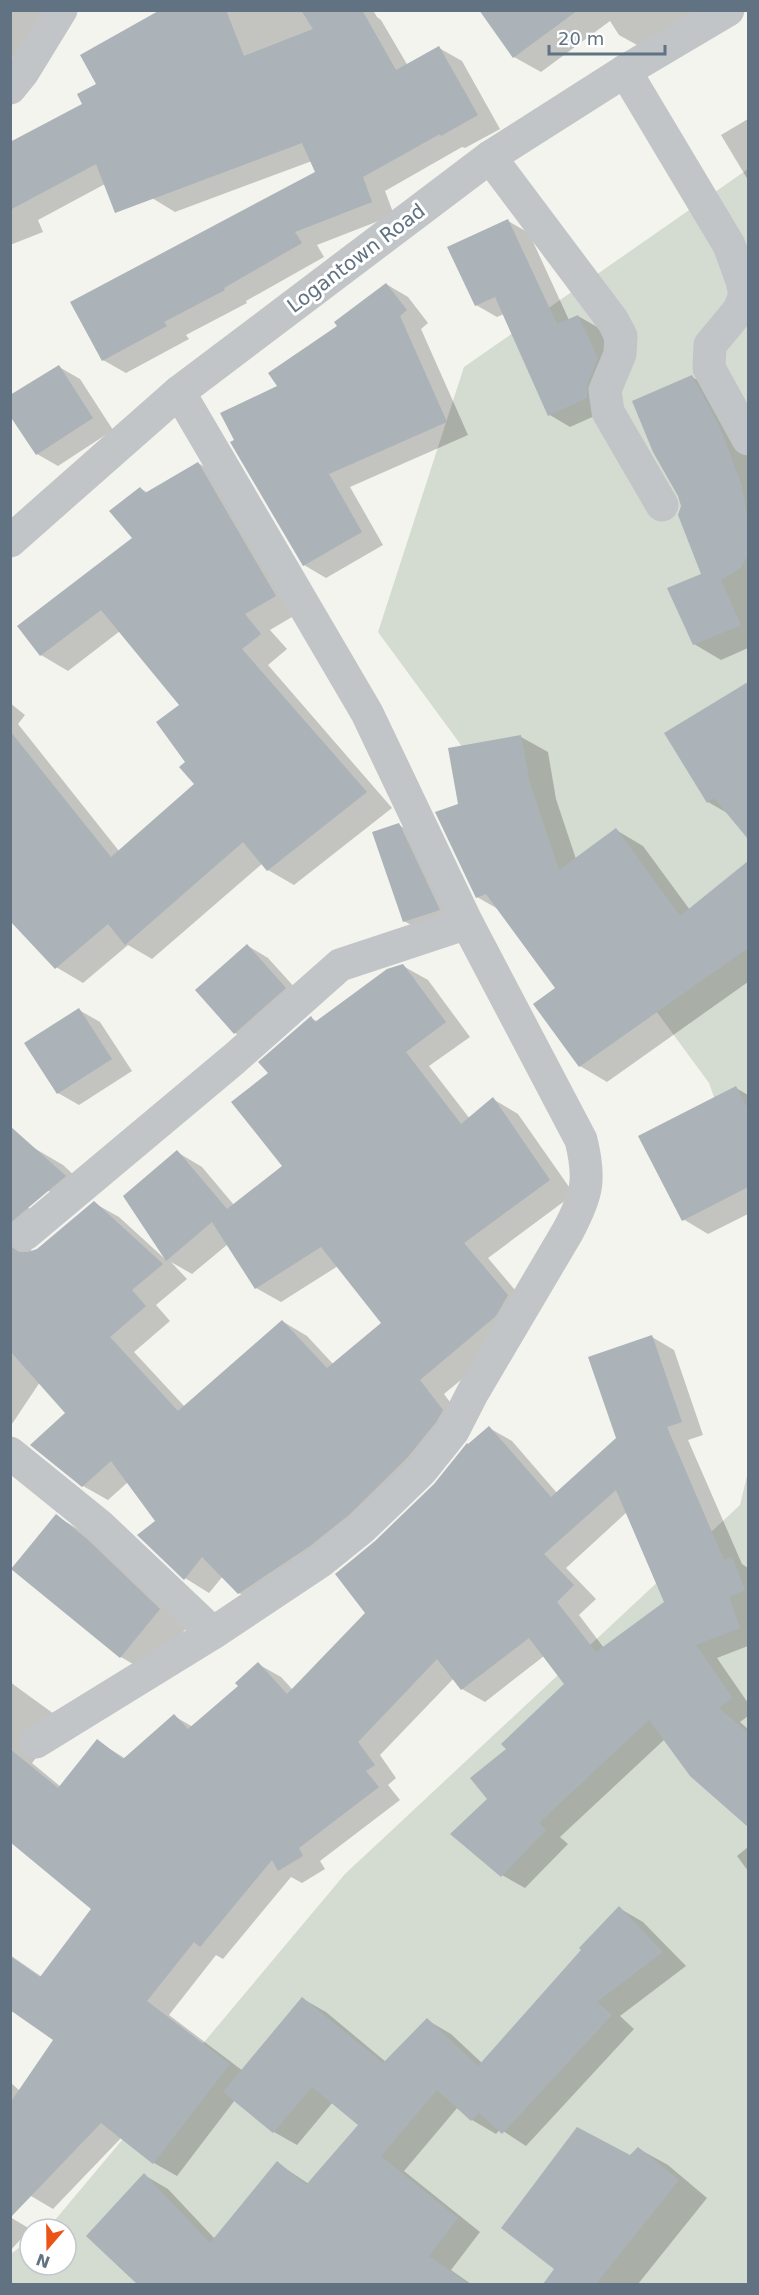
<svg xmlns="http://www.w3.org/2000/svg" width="759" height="2295" font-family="'DejaVu Sans',sans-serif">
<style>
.green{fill:#d4dbd0}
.shadow{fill:#0003;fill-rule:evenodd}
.building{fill:#abb2b8;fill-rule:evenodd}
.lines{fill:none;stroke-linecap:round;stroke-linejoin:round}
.minor{stroke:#c1c5c8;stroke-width:33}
.tertiary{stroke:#c1c5c8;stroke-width:33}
.labels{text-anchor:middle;stroke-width:6;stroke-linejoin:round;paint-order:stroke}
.street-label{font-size:20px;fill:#617282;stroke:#fff}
</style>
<rect width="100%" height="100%" fill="#f4f4ef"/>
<!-- green -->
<g class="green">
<path d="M748,169V1191L709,1083L378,632L464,367Z"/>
<path d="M748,1472V2284H11V2254L30,2239V2265H66V2229H43L55,2220L345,1874L740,1505Z"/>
</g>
<!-- shadow -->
<g class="shadow">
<path d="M10,10H71L33,45L10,59Z"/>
<path d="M163,10H373L377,17L381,20L408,66L439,48L462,61L500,129L465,148L462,147L385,191L394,215L317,245L324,257L246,301L247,303L186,335L189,339L126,373L103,360L317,173L312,161L175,212L152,198L105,184L38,220L43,232L10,245V164L84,105L98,85Z"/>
<path d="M482,10H705L646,50L619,35L610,21L541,72L514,57Z"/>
<path d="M748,119V180L721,135Z"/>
<path d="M508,221L529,233L569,320L578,316L599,328L618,371L608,410L570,427L550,415L504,314L497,317L476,305Z"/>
<path d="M386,284L408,297L428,323L421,329L468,435L350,487L383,545L326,578L304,565L279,386L339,326Z"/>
<path d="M59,367L80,379L113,430L58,466L37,454Z"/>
<path d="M692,377L720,393L748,448V648L721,660L694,644L703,574L682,506Z"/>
<path d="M198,463L225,479L302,611L270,630L287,649L268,665L392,808L294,885L268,870L263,863L152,959L128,945L83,983L56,967L10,857V703L25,715L18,724L119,851L196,784L187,762L182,705L120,631L68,671L41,655L20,627L134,539L140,488L148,493Z"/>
<path d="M748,683V837L729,814L708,802L666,734Z"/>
<path d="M521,737L548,752L556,799L576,859L616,830L643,846L690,910L748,863V982L607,1082L580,1066L557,988L498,909L477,897L460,805Z"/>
<path d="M399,825L419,837L460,921L425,933L404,921Z"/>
<path d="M248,946L268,958L306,1000L255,1045L235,1033Z"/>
<path d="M403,966L428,980L470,1037L429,1066L470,1119L493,1099L518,1114L574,1194L488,1258L532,1310L521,1330L444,1394L467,1425L264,1607L239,1593L223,1576L209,1593L185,1578L157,1522L128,1482L108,1500L83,1486L67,1413L40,1382L10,1427V1192L49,1225L32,1243L31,1253L38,1250L94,1203L119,1217L165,1259L177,1152L202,1167L234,1205L284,1167L270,1073L311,1018L318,1022ZM228,1244L256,1288L281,1302L338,1266L384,1323L334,1365L307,1336L282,1321L185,1407L134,1352L170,1321L156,1305L187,1279L171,1262L192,1274Z"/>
<path d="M79,1010L100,1022L132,1071L79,1105L58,1093Z"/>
<path d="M736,1088L748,1095V1214L708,1234L683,1219Z"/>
<path d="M34,1148L63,1165L93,1193L76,1207L47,1190Z"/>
<path d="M652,1337L674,1350L703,1435L688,1440L742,1564L748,1568V1646L717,1658L748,1703V1716L740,1722L748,1729V1825L691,1775L665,1739L560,1837L568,1844L525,1888L502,1875L489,1799L509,1749L566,1684L544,1656L485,1702L462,1689L454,1678L380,1755L396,1778L388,1785L400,1800L320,1861L325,1869L302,1883L291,1877L223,1959L216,1955L169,2015L243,2071L303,1999L326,2012L386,2062L427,2020L451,2034L482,2063L619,1908L643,1922L686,1966L620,2016L634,2029L526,2146L500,2129L496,2134L472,2120L458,2107L404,2171L480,2232L451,2270L471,2284H136L144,2175L168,2189L215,2239L277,2163L309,2184L361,2125L333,2102L297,2145L274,2132L235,2100L177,2176L154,2163L122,2137L53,2209L31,2196L10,2179V2082L20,2091L55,2040L10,2008V1955L42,1977L93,1908L10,1840V1682L65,1722L32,1763L61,1787L97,1741L126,1759L174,1716L193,1727L240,1686L258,1664L281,1677L293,1690L367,1613L376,1543L435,1486L489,1428L512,1441L557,1493L618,1439ZM627,1512L666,1602L604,1648L579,1615L596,1599L566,1568Z"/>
<path d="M56,1516L85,1533L188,1626L150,1674L121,1657Z"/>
<path d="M748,1847V1871L737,1856Z"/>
<path d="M639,2149L668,2165L707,2198L638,2284H565L552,2275L631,2157Z"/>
<path d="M10,2217L30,2229L10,2251Z"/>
</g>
<!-- building -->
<g class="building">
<path d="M160,10H226L244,56L313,29L301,10H362L396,70L439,46L478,115L441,136L440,134L363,177L372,202L295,232L302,243L224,288L225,290L164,322L167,326L102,361L70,302L315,172L302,143L115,213L96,164L10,210V142L82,104L77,94L96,84L80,55Z"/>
<path d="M479,10H578L513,58Z"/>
<path d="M508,219L557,324L578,315L598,358L588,383L587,398L548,416L495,297L475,306L447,247Z"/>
<path d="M386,283L407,310L400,316L447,422L329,474L362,532L303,566L230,442L234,440L220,413L277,386L268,373L337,326L334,322Z"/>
<path d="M59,365L93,418L36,455L10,416V395Z"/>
<path d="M692,375L720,427L742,486L748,522V555L741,568L721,580L741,625L693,645L667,588L701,574L678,515L681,506L678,496L653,452L632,401Z"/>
<path d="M198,462L276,596L245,614L261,634L242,649L367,792L267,871L243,842L125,945L108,924L55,969L10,921V731L111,857L194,784L179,767L185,762L156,722L179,705L101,610L40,656L17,626L132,538L109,511L140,487L145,493Z"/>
<path d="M748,682V839L714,798L707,803L664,733Z"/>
<path d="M521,735L530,783L559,870L616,828L680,916L748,861V948L579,1067L533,1004L555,988L486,894L476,898L435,812L458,804L448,748Z"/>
<path d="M399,823L440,910L403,922L372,832Z"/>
<path d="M247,944L286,988L234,1034L195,990Z"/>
<path d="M403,964L446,1022L406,1052L461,1124L493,1097L550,1180L464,1243L508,1295L496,1316L420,1380L443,1410L437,1421L407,1458L350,1514L310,1546L238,1594L202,1557L184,1580L137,1535L155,1521L111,1461L82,1487L30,1445L65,1413L10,1351V1246L19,1252H28L37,1249L94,1201L163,1264L132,1290L146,1306L110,1337L178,1411L282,1320L327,1368L381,1323L321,1247L255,1289L212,1222L166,1261L123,1196L177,1150L227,1209L282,1166L231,1102L268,1073L258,1062L311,1016L315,1022L387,969Z"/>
<path d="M79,1008L112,1059L57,1094L24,1043Z"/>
<path d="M736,1086L748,1109V1187L682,1221L638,1136Z"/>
<path d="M10,1126L66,1176L10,1223Z"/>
<path d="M652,1335L682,1422L667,1427L724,1560L732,1557L745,1590L729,1597L740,1628L696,1645L733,1698L719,1708L748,1733V1827L690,1776L649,1720L539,1823L546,1830L501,1877L450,1834L487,1799L470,1778L506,1749L501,1744L564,1684L529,1638L461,1690L437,1659L358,1742L375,1765L366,1771L379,1787L299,1848L303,1856L278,1871L272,1860L200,1947L194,1942L147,2001L230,2064L153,2164L101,2123L10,2218V2103L53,2040L10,2010V1956L40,1977L91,1909L10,1842V1749L58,1788L97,1739L123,1759L174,1714L188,1729L238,1686L235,1683L258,1662L287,1694L365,1613L335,1574L375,1541L434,1484L467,1443L468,1444L489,1426L551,1497L616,1438L588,1357ZM616,1490L664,1602L596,1652L557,1602L574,1585L544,1554Z"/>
<path d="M56,1514L87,1539L160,1609L120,1658L11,1569Z"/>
<path d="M619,1906L663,1952L597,2002L612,2015L502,2134L479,2113L471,2121L437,2090L381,2156L458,2218L429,2256L469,2284H137L86,2236L144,2173L210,2243L277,2161L306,2185L358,2125L312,2087L273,2133L223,2092L302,1997L383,2063L427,2018L478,2066L581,1950L579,1948Z"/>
<path d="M577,2127L630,2155L638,2147L679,2180L596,2284H543L554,2269L501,2228Z"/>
</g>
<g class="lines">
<!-- minor -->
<g class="minor">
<path d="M625,71L729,245L742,281L745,295L739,310L710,345L709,368L748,439"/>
<path d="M10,88L23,72L61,10"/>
<path d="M490,157L613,321L621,336L620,354L605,390L608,412L662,505"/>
<path d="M25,1234L234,1059L340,965L467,923"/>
<path d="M10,1453L99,1525L213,1633"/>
<path d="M36,1742L213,1633L321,1561L362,1528L421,1471L453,1431L473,1392L568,1231C587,1195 591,1180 581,1140L467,923L367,713L179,392"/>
</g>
<!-- tertiary -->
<path class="tertiary" d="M10,541L179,392L490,157L625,71L728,10"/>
</g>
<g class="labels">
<!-- street labels -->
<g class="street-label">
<text transform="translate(356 258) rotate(-37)" y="7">Logantown Road</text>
</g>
</g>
<!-- border -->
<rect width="759" height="2295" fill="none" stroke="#617282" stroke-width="24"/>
<!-- north arrow -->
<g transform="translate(48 2247) rotate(200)"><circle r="28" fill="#ffffff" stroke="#c0c7cd" stroke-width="1.5"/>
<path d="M0-4.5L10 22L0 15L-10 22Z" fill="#ec5417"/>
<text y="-9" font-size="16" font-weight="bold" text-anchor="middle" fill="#617282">N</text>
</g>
<!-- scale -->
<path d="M549 45v9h116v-9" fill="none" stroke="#617282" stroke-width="3"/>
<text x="558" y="45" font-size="18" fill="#617282" stroke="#ffffff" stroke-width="4.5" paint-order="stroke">20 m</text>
</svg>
